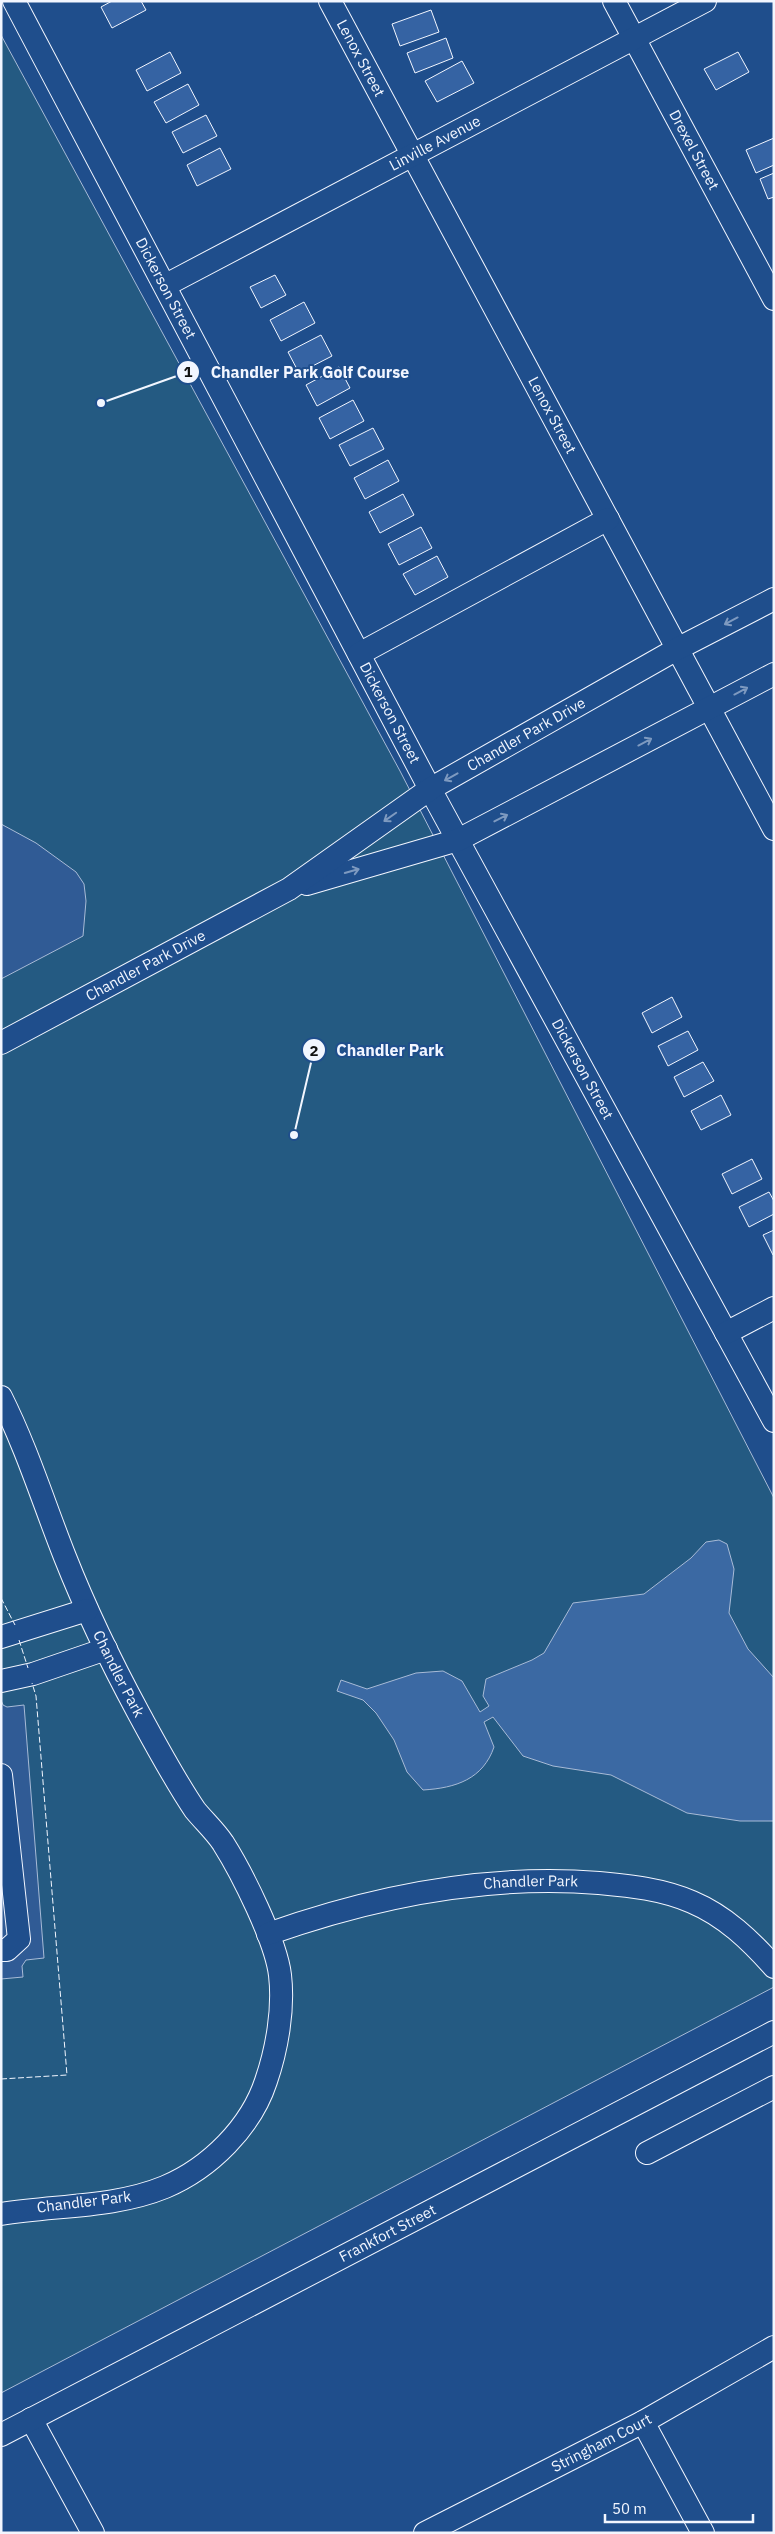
<svg xmlns="http://www.w3.org/2000/svg" width="775" height="2534" font-family="'IBM Plex Sans',sans-serif">
<style>
.green{fill:#245a82;stroke:#a8bbd7}
.parking{fill:#305b95;stroke:#a8bbd7}
.water{fill:#3b69a3;stroke:#a8bbd7}
.building{fill:#3563a3;stroke:#f2f6ff}
.lines{fill:none;stroke-linecap:round;stroke-linejoin:round}
.minor-casing{stroke:#f2f6ff;stroke-width:24}
.minor{stroke:#1f4e8c;stroke-width:22}
.fence{stroke:#f2f6ff;stroke-width:1;stroke-dasharray:6 2.5;stroke-linecap:butt}
.oneway{stroke:#7e9ac0}
.labels{text-anchor:middle;stroke-width:4;stroke-linejoin:round;paint-order:stroke}
.street-label{font-size:15px;fill:#f2f6ff;stroke:#1f4e8c}
.leader{fill:none;stroke:#f2f6ff;stroke-width:2}
.callout-dot{fill:#f2f6ff;stroke:#1f4e8c;stroke-width:2}
.mark-label{font-size:15px;text-anchor:middle;font-weight:bold;fill:#111}
.callout-label{font-size:16px;text-anchor:middle;font-weight:bold;fill:#f2f6ff;stroke:#1f4e8c;stroke-width:4;stroke-linejoin:round;paint-order:stroke}
</style>
<rect width="100%" height="100%" fill="#1f4e8c"/>
<!-- green -->
<path class="green" d="M1,35L400,771L774,1498V1987L1,2393Z"/>
<!-- parking -->
<g class="parking">
<path d="M1,824L36,843L76,872L84,884L86,901L83,936L1,979Z"/>
<path d="M1,1700L3,1705L7,1707L24,1705L44,1958L26,1960L22,1966L23,1977L1,1979Z"/>
</g>
<!-- water -->
<path class="water" d="M719,1540L727,1544L734,1569L729,1613L748,1649L774,1678V1821H740L687,1813L611,1775L553,1766L523,1756L493,1717L484,1722L494,1747C483,1779 456,1788 423,1790L407,1772L394,1740L376,1713L363,1700L337,1691L341,1680L367,1689L416,1673L443,1671L462,1681L480,1712L489,1706L483,1696L486,1679L532,1660L544,1653L573,1603L644,1594L691,1558L706,1542Z"/>
<!-- building -->
<g class="building">
<path d="M112,1H141L146,10L112,28L101,7Z"/>
<path d="M431,10L439,32L400,46L392,24Z"/>
<path d="M446,38L453,58L415,73L407,53Z"/>
<path d="M170,52L181,73L147,91L136,70Z"/>
<path d="M738,52L749,72L716,90L704,69Z"/>
<path d="M462,61L474,83L437,102L425,81Z"/>
<path d="M188,84L199,105L166,123L154,102Z"/>
<path d="M206,115L217,136L183,153L172,132Z"/>
<path d="M774,138V165L756,173L746,150Z"/>
<path d="M220,148L231,169L197,186L187,165Z"/>
<path d="M774,173V197L768,199L760,179Z"/>
<path d="M275,275L286,295L261,308L250,287Z"/>
<path d="M304,302L315,323L281,341L270,320Z"/>
<path d="M321,335L332,356L299,373L288,352Z"/>
<path d="M339,367L350,388L317,406L306,385Z"/>
<path d="M353,400L364,421L330,439L319,418Z"/>
<path d="M373,428L384,449L350,466L339,445Z"/>
<path d="M388,460L399,481L365,499L354,478Z"/>
<path d="M403,494L414,515L380,533L369,512Z"/>
<path d="M421,527L432,548L399,565L388,544Z"/>
<path d="M437,556L448,577L415,595L403,574Z"/>
<path d="M672,997L682,1017L652,1033L642,1013Z"/>
<path d="M688,1031L698,1050L668,1066L658,1046Z"/>
<path d="M703,1062L714,1081L684,1097L674,1077Z"/>
<path d="M721,1095L731,1115L701,1130L691,1111Z"/>
<path d="M752,1159L762,1179L732,1194L722,1174Z"/>
<path d="M769,1192L774,1201V1214L749,1227L739,1207Z"/>
<path d="M774,1230V1255H773L763,1235Z"/>
</g>
<g class="lines">
<!-- minor casing -->
<g class="minor-casing">
<g id="minor">
<path id="s1" d="M14,1L430,789L774,1421"/>
<path id="s2" d="M330,1L774,829"/>
<path id="s3" d="M614,1L774,299"/>
<path id="s4" d="M166,285L705,1"/>
<path d="M359,654L608,519"/>
<path d="M307,884L458,840L774,674"/>
<path id="s5" d="M1,1043L289,889L430,789L677,649L774,599"/>
<path d="M726,1333L774,1308"/>
<path id="s6" d="M1,1397C27,1449 44,1504 65,1557C86,1610 111,1662 138,1712C156,1745 174,1779 195,1810C204,1821 215,1831 223,1843C242,1873 276,1941 280,1975C284,2009 277,2049 266,2081C251,2127 210,2168 165,2187C114,2208 55,2205 1,2214"/>
<path d="M1,1637L87,1610"/>
<path d="M1,1681L33,1674L106,1649"/>
<path d="M1,1775L19,1939L7,1950H1"/>
<path id="s7" d="M268,1934C375,1896 485,1874 599,1883C631,1886 662,1889 692,1902C725,1916 750,1940 774,1967"/>
<path d="M647,2153L774,2087"/>
<path d="M31,2419L93,2533"/>
<path d="M643,2422L703,2533"/>
<path id="s8" d="M1,2435L774,2032"/>
<path id="s9" d="M425,2533L643,2422L774,2347"/>
</g>
</g>
<!-- minor -->
<use href="#minor" class="minor"/>
<!-- fence -->
<g class="fence">
<path d="M1,1598L15,1625"/>
<path d="M19,1640L28,1668"/>
<path d="M1,2079L67,2075L36,1696L32,1683"/>
</g>
</g>
<!-- one-way arrows -->
<defs><path id="oneway-shaft" d="M-6 0H5M1.5-3L5.5 0L1.5 3" fill="none" stroke-width="1.6" stroke-linecap="round" stroke-linejoin="round" transform="scale(1.25)"/></defs>
<g class="oneway">
<use href="#oneway-shaft" transform="translate(731 621) rotate(152)"/>
<use href="#oneway-shaft" transform="translate(741 691) rotate(-28)"/>
<use href="#oneway-shaft" transform="translate(645 742) rotate(-28)"/>
<use href="#oneway-shaft" transform="translate(451 777) rotate(151)"/>
<use href="#oneway-shaft" transform="translate(390 817) rotate(145)"/>
<use href="#oneway-shaft" transform="translate(501 818) rotate(-27)"/>
<use href="#oneway-shaft" transform="translate(352 871) rotate(-16)"/>
</g>
<g class="labels">
<!-- street labels -->
<g class="street-label">
<text dy="5" stroke="none"><textPath href="#s2" startOffset="65">Lenox Street</textPath></text>
<text dy="5" stroke="none"><textPath href="#s4" startOffset="304">Linville Avenue</textPath></text>
<text dy="5" stroke="none"><textPath href="#s3" startOffset="169">Drexel Street</textPath></text>
<text dy="5" stroke="none"><textPath href="#s1" startOffset="325">Dickerson Street</textPath></text>
<text dy="5" stroke="none"><textPath href="#s2" startOffset="470">Lenox Street</textPath></text>
<text dy="5" stroke="none"><textPath href="#s1" startOffset="805">Dickerson Street</textPath></text>
<text dy="5" stroke="none"><textPath href="#s5" startOffset="610">Chandler Park Drive</textPath></text>
<text dy="5" stroke="none"><textPath href="#s5" startOffset="164">Chandler Park Drive</textPath></text>
<text dy="5" stroke="none"><textPath href="#s1" startOffset="1210">Dickerson Street</textPath></text>
<text dy="5" stroke="none"><textPath href="#s6" startOffset="301">Chandler Park</textPath></text>
<text dy="5" stroke="none"><textPath href="#s7" startOffset="269">Chandler Park</textPath></text>
<text transform="translate(84 2202) rotate(-7)" y="5">Chandler Park</text>
<text dy="5" stroke="none"><textPath href="#s8" startOffset="436">Frankfort Street</textPath></text>
<text dy="5" stroke="none"><textPath href="#s9" startOffset="198">Stringham Court</textPath></text>
</g>
</g>
<!-- callouts -->
<path class="leader" d="M101 403L188 372M294 1135L314 1050"/>
<g class="callout-dot">
<circle cx="101" cy="403" r="5"/>
<circle cx="294" cy="1135" r="5"/>
<circle cx="188" cy="372" r="12"/>
<circle cx="314" cy="1050" r="12"/>
</g>
<g class="mark-label">
<text x="188" y="377">1</text>
<text x="314" y="1056">2</text>
</g>
<g class="callout-label">
<text x="310" y="378">Chandler Park Golf Course</text>
<text x="390" y="1056">Chandler Park</text>
</g>
<!-- border -->
<rect width="775" height="2534" fill="none" stroke="#f2f6ff" stroke-width="5"/>
<!-- scale -->
<path d="M605 2514v8h148v-8" fill="none" stroke="#f2f6ff" stroke-width="2.5"/>
<text x="612" y="2514" font-size="15" fill="#f2f6ff" stroke="#1f4e8c" stroke-width="4" paint-order="stroke">50 m</text>
</svg>
